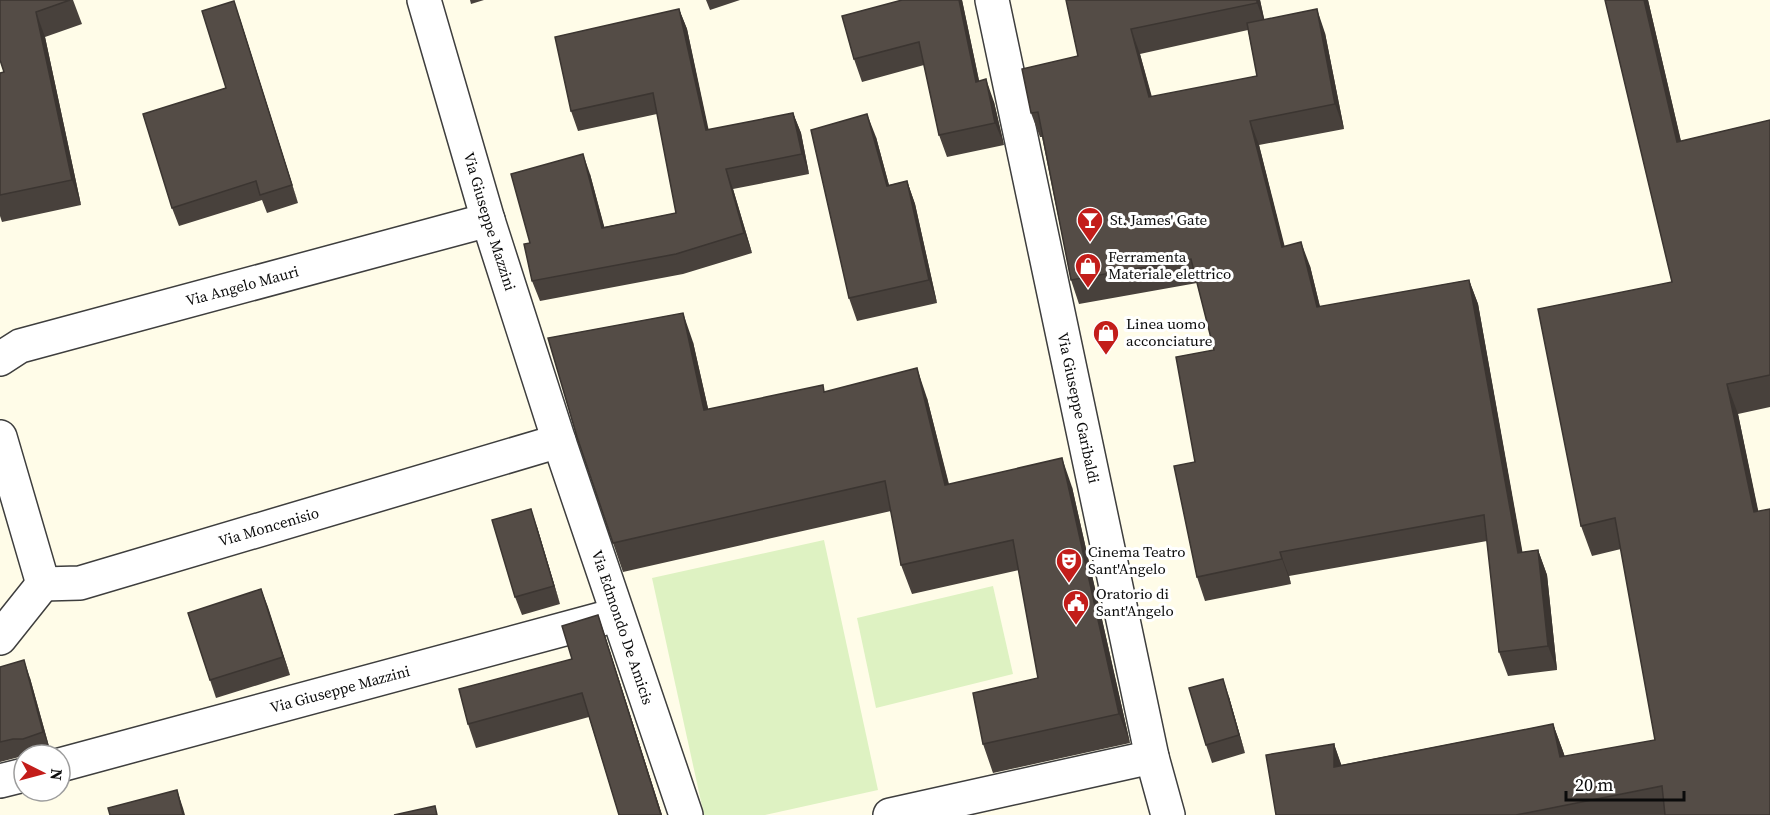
<svg xmlns="http://www.w3.org/2000/svg" width="1770" height="815" font-family="'Source Serif 4',serif">
<style>
.pitch{fill:#def2c2}
.lines{fill:none;stroke-linecap:round;stroke-linejoin:round}
.street-casing{stroke:#3e3e3e;stroke-width:36}
.street{stroke:#fff;stroke-width:33}
.wall{fill:#48413c;fill-rule:evenodd}
.shaded-wall{fill:#3b3531}
.building{fill:#544c46;stroke:#3b3531;stroke-width:1.5}
.labels{text-anchor:middle;stroke-width:6;stroke-linejoin:round;paint-order:stroke}
.poi-label{font-size:15px;fill:#0b0b0b;stroke:#fff;text-anchor:start}
.street-label{font-size:15px;fill:#0b0b0b;stroke:#fff}
</style>
<rect width="100%" height="100%" fill="#fffce8"/>
<!-- pitch -->
<g class="pitch">
<path d="M824,540L878,790L765,815H704L652,578Z"/>
<path d="M993,586L1013,674L876,708L857,618Z"/>
</g>
<g class="lines">
<!-- street casing -->
<g class="street-casing">
<g id="street">
<path id="s1" d="M424,0L488,220L559,441L686,815"/>
<path id="s2" d="M992,0L1152,757L1168,815"/>
<path id="s3" d="M0,359L20,346L488,220"/>
<path d="M0,437L43,584"/>
<path id="s4" d="M43,584L80,583L559,441"/>
<path d="M0,638L43,584"/>
<path id="s5" d="M60,765L605,618"/>
<path d="M0,781L24,775"/>
<path d="M890,815L1152,757"/>
</g>
</g>
<!-- street -->
<use href="#street" class="street"/>
</g>
<!-- wall -->
<g class="wall">
<path d="M0,0H73L82,24L45,37L81,205L2,222L0,216V73L4,72Z"/>
<path d="M470,0H484L471,4Z"/>
<path d="M706,0H740L710,10Z"/>
<path d="M902,0H962L979,81L994,102L1004,145L947,157L939,135L924,65L862,82L854,59Z"/>
<path d="M1066,0H1260L1264,19L1325,33L1344,129L1259,145L1284,246L1310,266L1320,307L1469,280L1478,304L1522,552L1538,550L1547,575L1557,670L1508,676L1499,652L1487,541L1289,576L1291,584L1205,601L1197,577L1195,462L1214,350L1197,283L1079,304L1071,280L1042,137H1040L1031,113L1078,56ZM1248,30L1257,76L1152,97L1140,54Z"/>
<path d="M1605,0H1648L1681,141L1770,120V407L1738,414L1758,512L1770,815H1276L1334,744L1341,765L1553,724L1565,757L1655,740L1621,549L1592,556L1581,526L1672,282Z"/>
<path d="M679,9L687,29L708,130L793,113L801,133L809,174L733,189L752,253L683,274L540,301L532,281L530,243L590,174L604,227L676,213L657,114L578,131L571,111Z"/>
<path d="M240,19L298,203L267,213L262,200L179,226L172,208L226,88Z"/>
<path d="M876,137L889,185L907,181L915,204L937,303L857,321L849,298Z"/>
<path d="M693,342L708,409L825,392L927,398L949,484L1072,487L1130,743L993,773L983,744L1038,678L1019,570L912,594L901,565L891,511L623,572L613,543Z"/>
<path d="M537,527L560,604L522,615L515,597Z"/>
<path d="M261,589L290,675L216,698L210,680Z"/>
<path d="M598,615L606,639L662,815H619L589,717L476,748L468,724L572,659Z"/>
<path d="M0,667L30,678L50,750L36,755H24V757H19L0,762Z"/>
<path d="M1229,697L1245,753L1212,763L1206,745Z"/>
</g>
<!-- shaded-wall -->
<g class="shaded-wall">
<path d="M959,0H962L984,104L976,82Z"/>
<path d="M1257,0H1260L1266,27L1257,3Z"/>
<path d="M1644,0H1648L1688,172L1677,142Z"/>
<path d="M234,1L240,19L298,203L292,185Z"/>
<path d="M679,9L687,29L713,150L706,130Z"/>
<path d="M1317,9L1325,33L1344,129L1335,104Z"/>
<path d="M36,12L45,37L81,205L72,180Z"/>
<path d="M1131,29L1140,54L1158,122L1149,97Z"/>
<path d="M986,79L994,102L1004,145L995,123Z"/>
<path d="M793,113L801,133L809,174L802,154Z"/>
<path d="M867,114L876,137L895,208L887,186Z"/>
<path d="M1250,121L1259,145L1291,271L1282,247Z"/>
<path d="M583,154L590,174L610,248L602,228Z"/>
<path d="M726,169L733,189L752,253L744,233Z"/>
<path d="M907,181L915,204L937,303L929,280Z"/>
<path d="M1301,242L1310,266L1326,331L1317,307Z"/>
<path d="M1469,280L1478,304L1527,577L1518,553Z"/>
<path d="M683,313L693,342L715,439L704,410Z"/>
<path d="M917,368L927,398L956,514L945,485Z"/>
<path d="M1727,384L1738,414L1765,543L1754,512Z"/>
<path d="M1062,458L1072,487L1130,743L1119,714Z"/>
<path d="M531,509L537,527L560,604L554,586Z"/>
<path d="M1538,550L1547,575L1557,670L1548,646Z"/>
<path d="M1280,552L1289,576L1291,584L1282,559Z"/>
<path d="M261,589L268,607L290,675L283,657Z"/>
<path d="M598,615L606,639L662,815H661Z"/>
<path d="M24,660L30,678L50,750L43,732Z"/>
<path d="M1223,679L1229,697L1245,753L1239,735Z"/>
<path d="M1553,724L1564,754L1571,788L1560,757Z"/>
<path d="M1334,744L1345,775L1334,767Z"/>
<path d="M177,790L183,808L185,815H183Z"/>
</g>
<!-- building -->
<g class="building">
<path d="M0,0H70L36,12L72,180L0,195V73L4,72L0,60Z"/>
<path d="M902,0H959L976,82L986,79L995,123L939,135L919,42L854,59L842,16Z"/>
<path d="M1066,0H1257V3L1131,29L1149,97L1257,76L1247,23L1317,9L1335,104L1250,121L1282,247L1301,242L1317,307L1469,280L1518,553L1538,550L1548,646L1499,652L1484,515L1280,552L1282,559L1197,577L1174,466L1195,462L1176,357L1214,350L1191,259L1071,280L1038,112L1031,113L1022,69L1078,56Z"/>
<path d="M1605,0H1644L1677,142L1770,120V375L1727,384L1754,512L1770,509V815H1665L1662,786L1516,815H1276L1266,755L1334,744V767L1553,724L1560,757L1655,740L1615,518L1581,526L1538,309L1672,282Z"/>
<path d="M234,1L292,185L260,195L256,181L172,208L143,114L226,88L202,11Z"/>
<path d="M679,9L706,130L793,113L802,154L726,169L744,233L676,254L532,281L524,244L530,243L511,174L583,154L602,228L676,213L653,93L571,111L555,37Z"/>
<path d="M867,114L887,186L907,181L929,280L849,298L811,130Z"/>
<path d="M683,313L704,410L823,385L824,392L917,368L945,485L1062,458L1119,714L983,744L973,693L1038,678L1013,540L901,565L885,481L613,543L577,437L548,338Z"/>
<path d="M531,509L554,586L515,597L492,520Z"/>
<path d="M261,589L283,657L210,680L188,613Z"/>
<path d="M598,615L661,815H619L582,693L468,724L459,689L572,659L562,626Z"/>
<path d="M24,660L43,732L23,739H13L0,742V667Z"/>
<path d="M1223,679L1239,735L1206,745L1189,688Z"/>
<path d="M177,790L183,815H110L108,808Z"/>
<path d="M435,806L437,815H394Z"/>
</g>
<!-- icons -->
<defs>
<g id="bar-pin" transform="scale(1.35)"><path d="M0 17L-7.5 6A9.5 9.5 0 1 1 7.5 6Z" fill="#c31d1a" stroke="#fff"/><path d="M-6-5H6L.8 .8V4.5H3.5V6h-7V4.5H-.8V.8Z" fill="#fff"/></g>
<g id="shop-pin" transform="scale(1.35)"><path d="M0 17L-7.5 6A9.5 9.5 0 1 1 7.5 6Z" fill="#c31d1a" stroke="#fff"/><path d="M-5-2.5h2.3a2.7 3.5 0 0 1 5.4 0H5L5.5 6h-11ZM-1.5-2.5h3a1.5 2.3 0 0 0-3 0Z" fill="#fff"/></g>
<g id="theatre-pin" transform="scale(1.35)"><path d="M0 17L-7.5 6A9.5 9.5 0 1 1 7.5 6Z" fill="#c31d1a" stroke="#fff"/><path d="M-5-5.5Q0-4 5-5.5V0Q5 5 0 6Q-5 5-5 0ZM-3.3-2.5H-1v1.5H-3.3ZM1-2.5H3.3v1.5H1ZM-2.8 1Q0 5.5 2.8 1Z" fill="#fff"/></g>
<g id="civic-pin" transform="scale(1.35)"><path d="M0 17L-7.5 6A9.5 9.5 0 1 1 7.5 6Z" fill="#c31d1a" stroke="#fff"/><path d="M-.6-6.5H3V-4.5H.6V-3L4-1V1h2V6H-6V1h2V-1L-.6-3ZM-1.2 2.5V6h2.4V2.5Z" fill="#fff"/></g>
</defs>
<g fill-rule="evenodd">
<use href="#bar-pin" x="1090" y="220"/>
<use href="#shop-pin" x="1088" y="266"/>
<use href="#shop-pin" x="1106" y="333"/>
<use href="#theatre-pin" x="1069" y="561"/>
<use href="#civic-pin" x="1076" y="603"/>
</g>
<g class="labels">
<!-- poi labels -->
<g class="poi-label">
<text x="1110" y="225">St. James' Gate</text>
<text x="1108" y="262">Ferramenta<tspan x="1108" dy="17">Materiale elettrico</tspan></text>
<text x="1126" y="329">Linea uomo<tspan x="1126" dy="17">acconciature</tspan></text>
<text x="1088" y="557">Cinema Teatro<tspan x="1088" dy="17">Sant'Angelo</tspan></text>
<text x="1096" y="599">Oratorio di<tspan x="1096" dy="17">Sant'Angelo</tspan></text>
</g>
<!-- street labels -->
<g class="street-label">
<text dy="5" stroke="none"><textPath href="#s1" startOffset="231">Via Giuseppe Mazzini</textPath></text>
<text dy="5" stroke="none"><textPath href="#s3" startOffset="254">Via Angelo Mauri</textPath></text>
<text dy="5" stroke="none"><textPath href="#s2" startOffset="417">Via Giuseppe Garibaldi</textPath></text>
<text dy="5" stroke="none"><textPath href="#s4" startOffset="234">Via Moncenisio</textPath></text>
<text dy="5" stroke="none"><textPath href="#s1" startOffset="658">Via Edmondo De Amicis</textPath></text>
<text dy="5" stroke="none"><textPath href="#s5" startOffset="290">Via Giuseppe Mazzini</textPath></text>
</g>
</g>
<!-- north arrow -->
<g transform="translate(42 773) rotate(96)"><circle r="28" fill="#ffffff" stroke="#9d9d9d" stroke-width="1.5"/>
<path d="M0-4.5L10 22L0 15L-10 22Z" fill="#c31d1a"/>
<text y="-9" font-size="16" font-weight="bold" text-anchor="middle" fill="#0b0b0b">N</text>
</g>
<!-- scale -->
<path d="M1566 791v9h118v-9" fill="none" stroke="#0b0b0b" stroke-width="3"/>
<text x="1575" y="791" font-size="18" fill="#0b0b0b" stroke="#ffffff" stroke-width="4.5" paint-order="stroke">20 m</text>
</svg>
